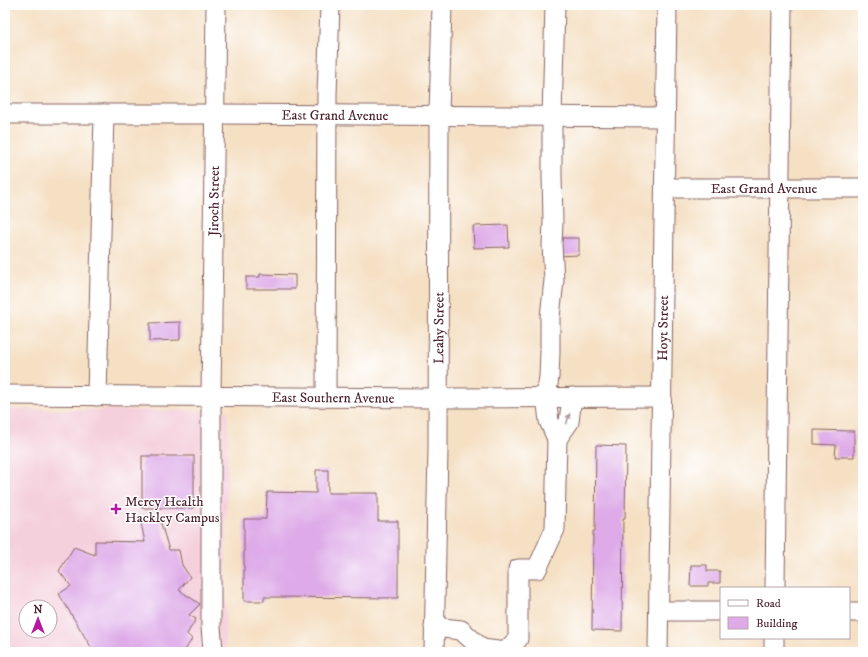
<svg xmlns="http://www.w3.org/2000/svg" width="868" height="657" font-family="'IM FELL DW Pica',serif">
<style>
.built{fill:#f4cfdc;fill-rule:evenodd}
.building{fill:#deabe8}
.lines{fill:none;stroke-linecap:round;stroke-linejoin:round}
.minor-casing{stroke:#866361;stroke-width:21}
.minor{stroke:#fff;stroke-width:19}
.oneway{fill:#ae9aa0}
.poi-dot{fill:#b5179e;stroke:#fff;stroke-width:1.5}
.labels{text-anchor:middle;stroke-width:3;stroke-linejoin:round;paint-order:stroke}
.street-label{font-size:14px;fill:#4a1f2b;stroke:#fff}
.poi-label{font-size:14px;fill:#4a1f2b;stroke:#fff;text-anchor:start}
</style>
<rect width="100%" height="100%" fill="#fff"/>
<filter id="ink" filterUnits="userSpaceOnUse"><feTurbulence type="fractalNoise" baseFrequency=".025" numOctaves="2"/><feDisplacementMap in="SourceGraphic" scale="8" xChannelSelector="R" yChannelSelector="G"/><feConvolveMatrix kernelMatrix="1 2 1 2 8 2 1 2 1" color-interpolation-filters="sRGB"/></filter>
<filter id="wash" filterUnits="userSpaceOnUse"><feTurbulence type="fractalNoise" baseFrequency=".012" numOctaves="4" result="noise"/><feDisplacementMap in="SourceGraphic" scale="16" xChannelSelector="R" yChannelSelector="G"/><feGaussianBlur stdDeviation="0.9" result="paint"/><feColorMatrix in="noise" values="0 0 0 0 0 0 0 0 0 0 0 0 0 0 0 0 0 1.4 0 .05"/><feComposite in="paint" operator="in"/></filter>
<g filter="url(#wash)">
<rect width="100%" height="100%" fill="#f5e0c4"/>
<!-- built -->
<path class="built" d="M5,409L228,411L225,652H5ZM26,607H50V631H26Z"/>
<g id="blocks">
<!-- building -->
<g class="building">
<path d="M508,225L509,247L474,248L473,226Z"/>
<path d="M558,238H579V255L558,256Z"/>
<path d="M260,274L295,275V289H246V277H260Z"/>
<path d="M180,322V340L150,341V323Z"/>
<path d="M814,430L854,431V457H835L836,445L814,444Z"/>
<path d="M596,445L626,446L625,519H623L622,631L592,630L593,531H595Z"/>
<rect x="142" y="456" width="52" height="52"/>
<path d="M316,470H328V493H378V521H398V598L264,597V601H244V519H266L267,492L316,493Z"/>
<path d="M160,520L169,550H179L182,565L190,577L179,590L200,604L189,615L196,619L187,634L192,639L184,652H94L59,594L71,586L59,571L74,547L95,555V541L145,542L141,523Z"/>
<path d="M691,565H707V571H720V583H708V586H690Z"/>
</g>
</g>
</g>
<g filter="url(#ink)">
<use href="#blocks" fill-opacity="0" stroke="#866361" stroke-width="1"/>
<g class="lines">
<!-- minor casing -->
<g class="minor-casing">
<g id="minor">
<path d="M555,5L552,117V175L553,222L552,245L554,280L550,317V352L549,377L546,397L549,421L557,439L569,422L572,397"/>
<path id="s1" d="M5,114H214L665,117"/>
<path id="s2" d="M665,188H863"/>
<path id="s3" d="M5,395L438,398L662,397"/>
<path d="M97,396L104,114"/>
<path d="M326,397L327,95L330,5"/>
<path d="M775,588L782,5"/>
<path d="M659,611H721"/>
<path d="M849,612H863"/>
<path d="M434,627L461,630L482,649L505,652"/>
<path id="s4" d="M215,652L213,650L211,627V396L216,5"/>
<path id="s5" d="M434,652L438,449L439,115L442,5"/>
<path d="M505,652L518,639V569H537L555,529L557,439"/>
<path id="s6" d="M658,652L667,5"/>
<path d="M774,652V638"/>
</g>
</g>
<!-- minor -->
<use href="#minor" class="minor"/>
</g>
<!-- one-way arrows -->
<defs><path id="oneway-solid" d="M-6-.8H1V-3.2L6.5 0L1 3.2V.8H-6Z"/></defs>
<use class="oneway" href="#oneway-solid" transform="translate(568 419) rotate(-73)"/>
</g>
<!-- markers -->
<path class="poi-dot" d="M114 503h4v4h4v4h-4v4h-4v-4h-4v-4h4z"/>
<g class="labels">
<!-- street labels -->
<g class="street-label">
<text dy="5" stroke="none"><textPath href="#s1" startOffset="330">East Grand Avenue</textPath></text>
<text dy="5" stroke="none"><textPath href="#s2" startOffset="99">East Grand Avenue</textPath></text>
<text dy="5" stroke="none"><textPath href="#s4" startOffset="452">Jiroch Street</textPath></text>
<text dy="5" stroke="none"><textPath href="#s6" startOffset="324">Hoyt Street</textPath></text>
<text dy="5" stroke="none"><textPath href="#s5" startOffset="324">Leahy Street</textPath></text>
<text dy="5" stroke="none"><textPath href="#s3" startOffset="328">East Southern Avenue</textPath></text>
</g>
<!-- poi labels -->
<g class="poi-label">
<text x="125" y="506">Mercy Health<tspan x="125" dy="16">Hackley Campus</tspan></text>
</g>
</g>
<!-- margin -->
<rect width="868" height="657" fill="none" stroke="#fff" stroke-width="20"/>
<!-- legend -->
<rect x="720" y="587" width="130" height="52" fill="#ffffff" stroke="#b7a5aa"/>
<rect x="728" y="600" width="20" height="6" fill="#ffffff" stroke="#b7a5aa"/>
<text x="756" y="607" font-size="12" fill="#4a1f2b">Road</text>
<rect x="728" y="617" width="20" height="12" fill="#deabe8" stroke="#b7a5aa"/>
<text x="756" y="627" font-size="12" fill="#4a1f2b">Building</text>
<!-- north arrow -->
<g transform="translate(38 619)"><circle r="19" fill="#ffffff" stroke="#b7a5aa"/>
<path d="M0-3L7 15L0 10L-7 15Z" fill="#b5179e"/>
<text y="-6" font-size="11" font-weight="bold" text-anchor="middle" fill="#4a1f2b">N</text>
</g>
</svg>
